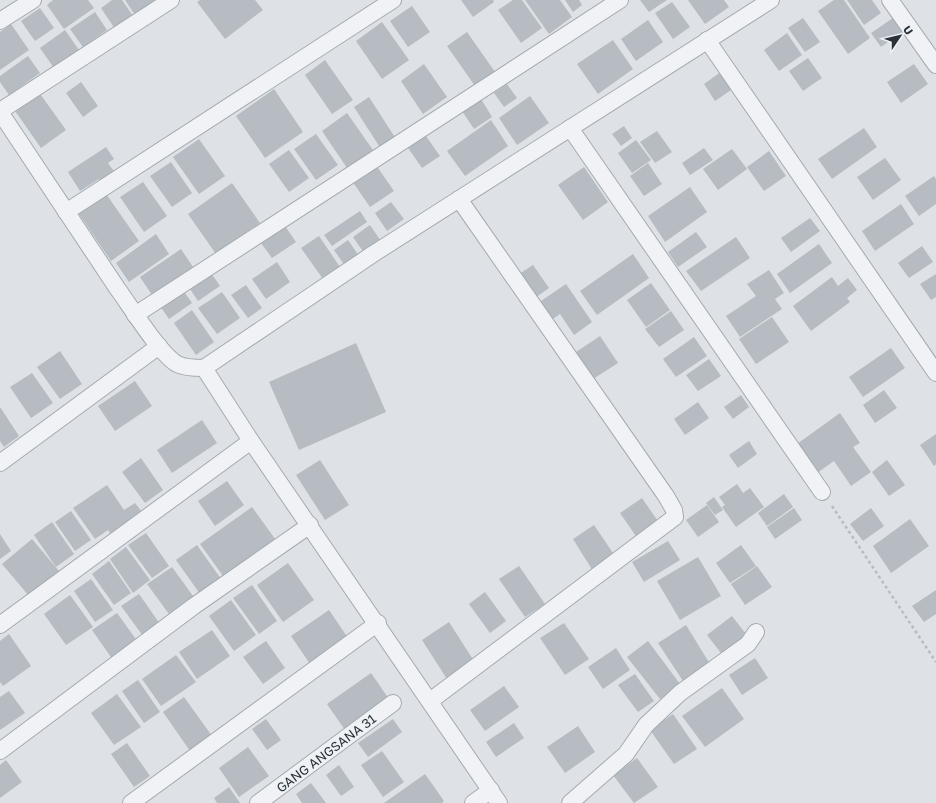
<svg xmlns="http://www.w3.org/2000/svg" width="936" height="803" font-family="'Golos Text',sans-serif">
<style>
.building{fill:#b6bcc2}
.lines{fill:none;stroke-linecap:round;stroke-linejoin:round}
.street-casing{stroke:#a4aaaf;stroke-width:18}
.path{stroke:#b8bcc1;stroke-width:2.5;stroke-dasharray:3 3;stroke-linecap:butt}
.street{stroke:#f0f2f5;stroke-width:16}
.labels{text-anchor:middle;stroke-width:3;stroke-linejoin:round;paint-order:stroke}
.street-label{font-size:13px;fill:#29323b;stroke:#edf1f4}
</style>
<rect width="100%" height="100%" fill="#dee2e6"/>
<!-- building -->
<g class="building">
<path d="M53,0H88L94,8L64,29L47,5Z"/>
<path d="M112,0H122L133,16L115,29L101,8Z"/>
<path d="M125,0H163L137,18Z"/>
<path d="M200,0H255L263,10L225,39L197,2Z"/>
<path d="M461,0H493L494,2L473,17Z"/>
<path d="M513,0H522L542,28L521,43L498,10Z"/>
<path d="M525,0H560L572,17L549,34Z"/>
<path d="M565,0H579L582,5L573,12Z"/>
<path d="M640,0H667L649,12Z"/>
<path d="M688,0H724L729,7L705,24Z"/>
<path d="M834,0H844L870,38L848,54L818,11Z"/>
<path d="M847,0H872L881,13L864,25Z"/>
<path d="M672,2L690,27L673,39L655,13Z"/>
<path d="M412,6L430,32L408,47L390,21Z"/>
<path d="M40,8L54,28L35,41L21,21Z"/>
<path d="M95,12L107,30L83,47L70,29Z"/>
<path d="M896,16L905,30L881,47L871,33Z"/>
<path d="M803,18L820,42L805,52L788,28Z"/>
<path d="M648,20L663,42L636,61L621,39Z"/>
<path d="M382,22L409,60L382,79L356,41Z"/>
<path d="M11,24L29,50L0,70V32Z"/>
<path d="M65,30L81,53L56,71L40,48Z"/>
<path d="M467,32L495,72L475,86L447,46Z"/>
<path d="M787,33L802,55L779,71L764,50Z"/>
<path d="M613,40L633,69L598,94L577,64Z"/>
<path d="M28,56L40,73L9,95L0,82V76Z"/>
<path d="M808,58L822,78L803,91L789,71Z"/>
<path d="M325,60L353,100L332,114L305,75Z"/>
<path d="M424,64L447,97L423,114L401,81Z"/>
<path d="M914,64L928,84L901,103L887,82Z"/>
<path d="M722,71L734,88L715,101L704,84Z"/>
<path d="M81,82L98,106L83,117L66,93Z"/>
<path d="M507,84L517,98L504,107L494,93Z"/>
<path d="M274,89L303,132L265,158L236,116Z"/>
<path d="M38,91L66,130L41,148L13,108Z"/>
<path d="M530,96L549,123L517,145L499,118Z"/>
<path d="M369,97L396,139L381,149L354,107Z"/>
<path d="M481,99L492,117L474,129L462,111Z"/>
<path d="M347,113L373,150L347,168L322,131Z"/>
<path d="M491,120L508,146L465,176L447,151Z"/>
<path d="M624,126L632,138L621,146L612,134Z"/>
<path d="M864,128L877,147L832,179L818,159Z"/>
<path d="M657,131L672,152L655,163L640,142Z"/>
<path d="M316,134L338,165L316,180L294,149Z"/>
<path d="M426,136L440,156L422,168L408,148Z"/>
<path d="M199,139L225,176L199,194L173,157Z"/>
<path d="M636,140L651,160L632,173L618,153Z"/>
<path d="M106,147L114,159L108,163L116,174L102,183L99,179L80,191L68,172Z"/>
<path d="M704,148L713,160L690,175L682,163Z"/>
<path d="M732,149L747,169L718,190L703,169Z"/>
<path d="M289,150L309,178L289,192L269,164Z"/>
<path d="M769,151L786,176L764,191L747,167Z"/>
<path d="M885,158L901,180L873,200L857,177Z"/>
<path d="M171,162L192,193L172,207L150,176Z"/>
<path d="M648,163L662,184L644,196L630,176Z"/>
<path d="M376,165L394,191L370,207L352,181Z"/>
<path d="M584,167L608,202L583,220L558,185Z"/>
<path d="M934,176L936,179V204L919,216L905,196Z"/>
<path d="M143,182L167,216L144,232L120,197Z"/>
<path d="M232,183L260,223L216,254L188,214Z"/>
<path d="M690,187L707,212L665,242L648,216Z"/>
<path d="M104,191L139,241L111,261L77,211Z"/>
<path d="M391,202L404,219L387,231L375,213Z"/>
<path d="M901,204L914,224L875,251L862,231Z"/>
<path d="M360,211L367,222L332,246L324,235Z"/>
<path d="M810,218L820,231L791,252L781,238Z"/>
<path d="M370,225L381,241L364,253L353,237Z"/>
<path d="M285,226L296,242L272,258L261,243Z"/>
<path d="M696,232L707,247L678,267L668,252Z"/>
<path d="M156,234L169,254L129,282L116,263Z"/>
<path d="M319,236L340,267L323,279L301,248Z"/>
<path d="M736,237L750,258L701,291L686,271Z"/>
<path d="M348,240L359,256L345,266L334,250Z"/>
<path d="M819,244L832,263L790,293L777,274Z"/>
<path d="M922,246L933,262L909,278L898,263Z"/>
<path d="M181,249L195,270L154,298L140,277Z"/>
<path d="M633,254L649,278L597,315L580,291Z"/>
<path d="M277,262L290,282L266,299L252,279Z"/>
<path d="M533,265L549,288L532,300L516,276Z"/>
<path d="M769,270L784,293L775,299L782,309L740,337L726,316L756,296L747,284Z"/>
<path d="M211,273L220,286L198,301L190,289Z"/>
<path d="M936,274V297L931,300L920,284Z"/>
<path d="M832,277L838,286L848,278L857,290L847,298L850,302L811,331L793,306Z"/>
<path d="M651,283L670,310L646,327L627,300Z"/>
<path d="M566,284L592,322L574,335L560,314L550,321L538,303Z"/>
<path d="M246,285L262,308L248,318L231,295Z"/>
<path d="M183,290L192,303L169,319L160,306Z"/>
<path d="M222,292L240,318L217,334L198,308Z"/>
<path d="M192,310L214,342L196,355L174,323Z"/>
<path d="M671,311L684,330L659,347L645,329Z"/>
<path d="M772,317L789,342L756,364L739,339Z"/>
<path d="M600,336L618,363L593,379L576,352Z"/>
<path d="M694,337L707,356L676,377L663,359Z"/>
<path d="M356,343L386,412L299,450L269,382Z"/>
<path d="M891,348L905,368L863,397L849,377Z"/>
<path d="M60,351L82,384L60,399L37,367Z"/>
<path d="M709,359L721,376L698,391L686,375Z"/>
<path d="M32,373L53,403L31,418L10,387Z"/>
<path d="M135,381L152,406L115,431L98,406Z"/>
<path d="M884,390L897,408L875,423L863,405Z"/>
<path d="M741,395L749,407L733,419L724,407Z"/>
<path d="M698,402L709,418L685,435L674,419Z"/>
<path d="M0,407L19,436L4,447L0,441Z"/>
<path d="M840,413L860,443L853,447L871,472L851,486L834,461L817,473L797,444Z"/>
<path d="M202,420L217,443L172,473L157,450Z"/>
<path d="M936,434V464L934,466L920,445Z"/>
<path d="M749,441L757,454L738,468L729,455Z"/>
<path d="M141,458L163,490L145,503L122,472Z"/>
<path d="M320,460L349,505L325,520L296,475Z"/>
<path d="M887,460L905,485L889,496L872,472Z"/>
<path d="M227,481L244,505L215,526L198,501Z"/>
<path d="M737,484L743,493L750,488L764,507L736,527L722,507L725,505L719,497Z"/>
<path d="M107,485L124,510L135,503L145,516L113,538L108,530L95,539L73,508Z"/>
<path d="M784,494L793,507L767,526L758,513Z"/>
<path d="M714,497L723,510L715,515L706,503Z"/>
<path d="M642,498L662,527L640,542L620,513Z"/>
<path d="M707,505L719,522L698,537L686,520Z"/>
<path d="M252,507L278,543L226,580L200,544Z"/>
<path d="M794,508L802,520L775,539L767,527Z"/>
<path d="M871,508L884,526L863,541L850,524Z"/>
<path d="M71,511L91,540L75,551L55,522Z"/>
<path d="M910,519L929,546L891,573L873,546Z"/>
<path d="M52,522L74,554L56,567L34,535Z"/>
<path d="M594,525L615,556L593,571L573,539Z"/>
<path d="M146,533L169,566L152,578L128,545Z"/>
<path d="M0,534L11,551L0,559Z"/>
<path d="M32,539L59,571L29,596L2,564Z"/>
<path d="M668,541L680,560L644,582L632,562Z"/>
<path d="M197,545L221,579L200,594L176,560Z"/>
<path d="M741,545L756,566L730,583L716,563Z"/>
<path d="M126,547L150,580L133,593L110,559Z"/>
<path d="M698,557L721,596L680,620L657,581Z"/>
<path d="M109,561L131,593L114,605L92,574Z"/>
<path d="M288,563L314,600L283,622L257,585Z"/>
<path d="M519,566L545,604L525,617L499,579Z"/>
<path d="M757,566L772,587L745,605L731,584Z"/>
<path d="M172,567L193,596L169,614L147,584Z"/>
<path d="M91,579L113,610L95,622L74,591Z"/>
<path d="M252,585L277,621L259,634L233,598Z"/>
<path d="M936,590V614L924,622L912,606Z"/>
<path d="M485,592L506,621L490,633L469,604Z"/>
<path d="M139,594L160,624L143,636L121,606Z"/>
<path d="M70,595L93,627L66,645L44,614Z"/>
<path d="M231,600L256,635L234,651L209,616Z"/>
<path d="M329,610L348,638L310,664L291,636Z"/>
<path d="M117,613L138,642L113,660L92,630Z"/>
<path d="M732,616L749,638L724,657L707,635Z"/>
<path d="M449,622L474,661L447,679L422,640Z"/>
<path d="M564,623L589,659L565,675L540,638Z"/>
<path d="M686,625L710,664L683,681L658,643Z"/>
<path d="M212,630L230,656L197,679L179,652Z"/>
<path d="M9,634L31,666L3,686L0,682V641Z"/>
<path d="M266,641L285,668L263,684L243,657Z"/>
<path d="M648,641L680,684L660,699L627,657Z"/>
<path d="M616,648L630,670L603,689L588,667Z"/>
<path d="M176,655L196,682L161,706L142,679Z"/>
<path d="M755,658L768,678L742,695L729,675Z"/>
<path d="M371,673L389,699L345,730L327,704Z"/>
<path d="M635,674L654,701L638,712L618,685Z"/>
<path d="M138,680L160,712L144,723L122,691Z"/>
<path d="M504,686L519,707L485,731L470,710Z"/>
<path d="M722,688L744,719L705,747L682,716Z"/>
<path d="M9,691L25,713L0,730V697Z"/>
<path d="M117,694L141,727L114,745L91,713Z"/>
<path d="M184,697L212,736L190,751L163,712Z"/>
<path d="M673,714L697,749L674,764L650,730Z"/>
<path d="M266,719L281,740L267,750L252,729Z"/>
<path d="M393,719L402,732L368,757L358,743Z"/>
<path d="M514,723L524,738L496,757L486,742Z"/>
<path d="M578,726L595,752L565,773L547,747Z"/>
<path d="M127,743L150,776L134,787L111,754Z"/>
<path d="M248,747L269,776L239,797L219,768Z"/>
<path d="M382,751L404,782L383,797L361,765Z"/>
<path d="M637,758L658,787L634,803L613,775Z"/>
<path d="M6,760L22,782L0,798V765Z"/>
<path d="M339,765L354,787L341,796L326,775Z"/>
<path d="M425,774L444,801L442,803H384Z"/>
<path d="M311,783L326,803H302L296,794Z"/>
<path d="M229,787L240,803H217L214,798Z"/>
</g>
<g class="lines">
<!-- street casing -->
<g class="street-casing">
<g id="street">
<path d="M890,0L936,65"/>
<path d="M0,21L33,0"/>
<path d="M707,40L936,373"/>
<path d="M0,111L171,0"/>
<path d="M0,112C39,171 78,230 117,288C131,307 159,353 177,364C185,368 196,368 204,368L373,254L771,0"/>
<path d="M570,128L822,492"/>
<path d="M66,212L393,0"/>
<path d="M135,315L620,0"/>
<path d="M204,368L251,441L499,803"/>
<path d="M0,463L159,346"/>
<path d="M0,625L251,441"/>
<path d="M430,701L675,517L674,510L666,496L459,199"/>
<path d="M0,751L194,606L310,525"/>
<path d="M131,803L378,623"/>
<path d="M258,803L393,703"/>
<path d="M473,803L491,790"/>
<path d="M570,803L626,754L646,725L680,693L748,644L756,632"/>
</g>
</g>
<!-- path -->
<path class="path" d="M832,506L936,662"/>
<!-- street -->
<use href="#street" class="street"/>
</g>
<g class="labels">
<!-- street labels -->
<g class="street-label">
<text transform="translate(326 753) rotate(-37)" y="5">GANG ANGSANA 31</text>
</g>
</g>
<!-- north arrow -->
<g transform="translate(900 36) rotate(55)" stroke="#edf1f4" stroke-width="3" paint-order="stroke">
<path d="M0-3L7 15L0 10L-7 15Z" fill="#29323b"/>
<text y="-6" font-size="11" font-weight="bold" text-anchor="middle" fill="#29323b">U</text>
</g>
</svg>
